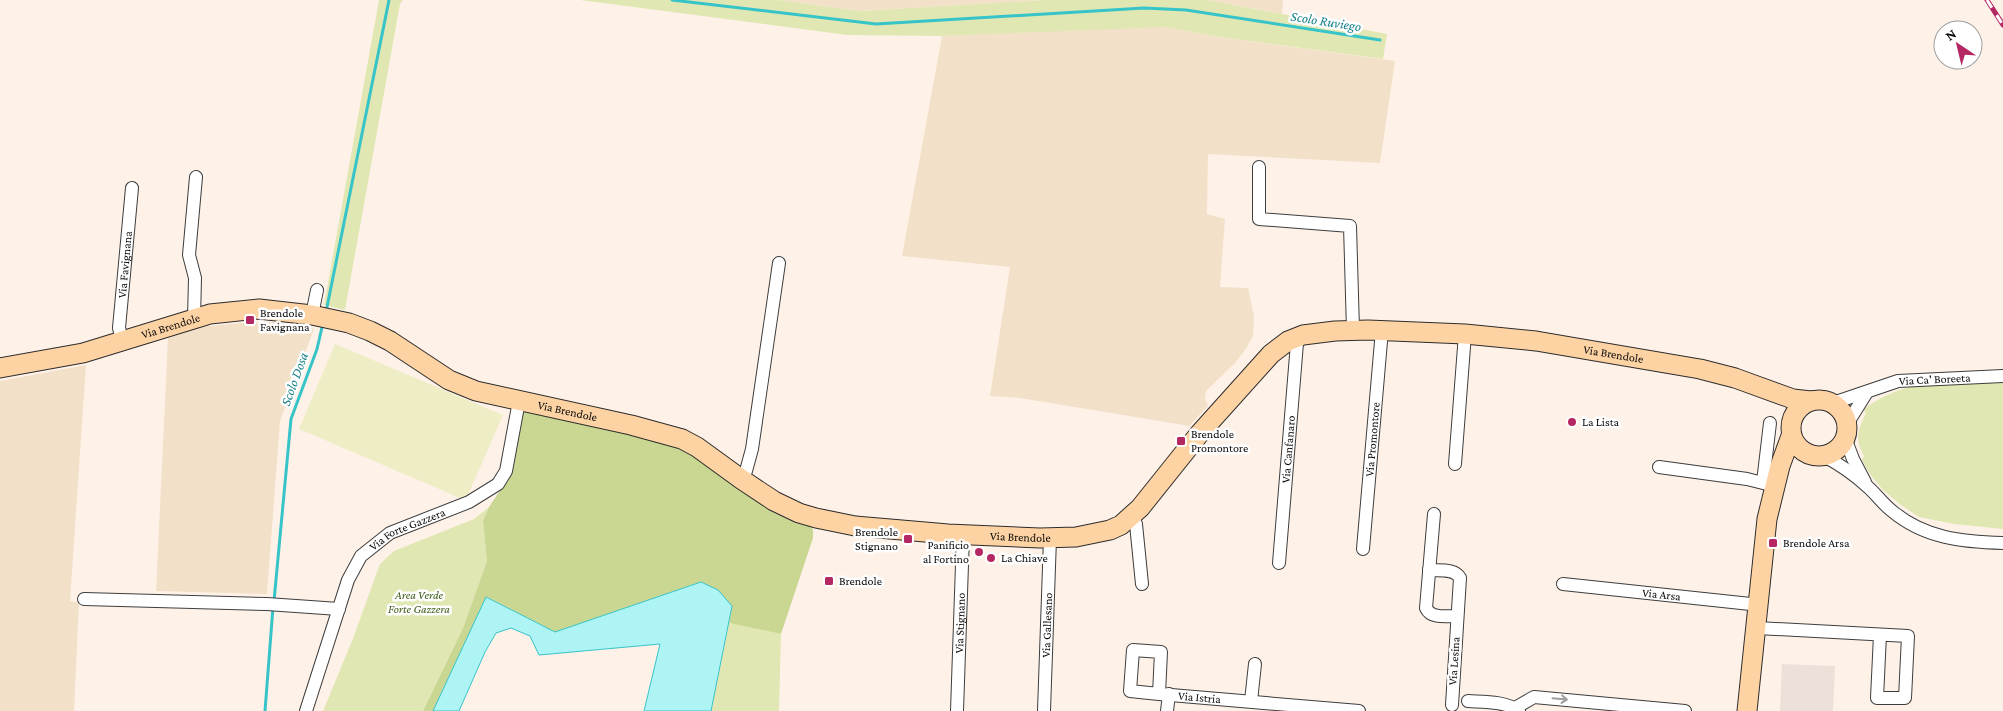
<svg xmlns="http://www.w3.org/2000/svg" width="2003" height="711" font-family="'Crimson Pro',serif">
<style>
.farmland{fill:#f3e0c9}
.green{fill:#e1e7b3}
.forest{fill:#cad793}
.pitch{fill:#eeedc5}
.plaza{fill:#ece0d9}
.water{fill:#aef4f4;stroke:#37c4c9}
.lines{fill:none;stroke-linecap:round;stroke-linejoin:round}
.stream{stroke:#37c4c9;stroke-width:3}
.street-casing{stroke:#3d3d3d;stroke-width:14}
.secondary-casing{stroke:#2c2c2c;stroke-width:21}
.street{stroke:#fff;stroke-width:12}
.secondary{stroke:#fdd3a4;stroke-width:19}
.rail-casing{stroke:#b52762;stroke-width:5}
.rail{stroke:#fff;stroke-width:3;stroke-dasharray:9;stroke-linecap:butt}
.oneway{stroke:#9d9d9d}
.poi-dot{fill:#b52762;stroke:#fff;stroke-width:2}
.labels{text-anchor:middle;stroke-width:5;stroke-linejoin:round;paint-order:stroke}
.street-label{font-size:12px;fill:#0a0a0a;stroke:#fff}
.poi-label{font-size:12px;fill:#0a0a0a;stroke:#fff;text-anchor:start}
.park-label{font-size:12px;font-style:italic;fill:#435f1d;stroke:#fff}
.water-label{font-size:14px;font-style:italic;fill:#17828a;stroke:#fff}
</style>
<rect width="100%" height="100%" fill="#fef2e8"/>
<!-- farmland -->
<g class="farmland">
<path d="M778,0H1045L861,11Z"/>
<path d="M1208,0H1283L1282,14Z"/>
<path d="M1128,27H1166L1212,36L1395,61L1380,163L1208,154L1207,214L1225,219L1220,287L1248,288L1254,316L1253,336L1246,349L1235,363L1206,391L1205,399L1208,406L1189,426L1020,398L990,396L1010,267L902,256L942,36Z"/>
<path d="M275,322L314,329L280,421L267,594L156,591L168,338L199,327L240,323Z"/>
<path d="M86,365L70,601L79,603L74,711H0V381Z"/>
</g>
<!-- green -->
<g class="green">
<path d="M379,0H403L400,4L345,310L324,305Z"/>
<path d="M580,0H778L861,11L1045,0H1208L1387,34L1383,59L1212,36L1166,27L942,36L847,35Z"/>
<path d="M2003,380V529L1954,524L1919,517L1901,505L1883,490L1870,474L1862,460L1864,456C1854,439 1858,430 1866,413L1863,410C1904,377 1953,382 2003,380Z"/>
<path d="M489,507L483,521L487,561L463,628L423,711H323L352,641L380,564L394,551L474,519Z"/>
<path d="M729,623L781,634L779,711H711Z"/>
</g>
<!-- forest -->
<path class="forest" d="M527,409L665,439L810,525L813,530V538L781,634L729,623L732,606L701,582L555,632L487,597L433,711H423L463,628L487,561L483,521L489,507L511,474L523,412Z"/>
<!-- pitch -->
<path class="pitch" d="M335,344L503,415L468,495L460,498L299,429Z"/>
<!-- plaza -->
<path class="plaza" d="M1782,664L1835,666L1833,711H1780Z"/>
<!-- water -->
<path class="water" d="M701,582L718,590L732,606L711,711H644L660,644L539,655L530,636L511,628L496,633L485,652L459,711H433L486,597L555,632Z"/>
<g class="lines">
<!-- stream -->
<g class="stream">
<path d="M672,0L876,24L1144,8L1186,10L1380,40"/>
<path d="M326,312L389,0"/>
<path d="M274,601L291,419L317,349L323,323"/>
<path d="M265,711L273,607"/>
</g>
<!-- street casing -->
<g class="street-casing">
<g id="street">
<path d="M1259,167V219L1350,226L1353,330"/>
<path d="M312,315L317,290"/>
<path d="M194,319L195,278L189,255L196,177"/>
<path id="s1" d="M122,340L119,328L132,188"/>
<path id="s2" d="M1829,401H1839L1898,381L2003,376"/>
<path d="M1847,424L1867,392"/>
<path d="M1845,438L1853,459L1865,482"/>
<path d="M1824,456C1839,464 1855,475 1868,487C1876,494 1883,504 1892,511C1924,538 1962,542 2003,543"/>
<path d="M1455,464L1465,334"/>
<path d="M1659,467L1747,479L1775,486"/>
<path d="M741,479L746,471L752,449L779,263"/>
<path d="M1763,482L1770,423"/>
<path d="M1434,514L1426,608C1431,619 1447,616 1457,616"/>
<path d="M1131,517L1136,524L1142,584"/>
<path id="s3" d="M1363,549L1382,330"/>
<path id="s4" d="M1279,563L1297,343L1295,337"/>
<path d="M1429,570C1439,571 1455,568 1460,578L1452,705"/>
<path id="s5" d="M1563,584L1760,605"/>
<path d="M84,599L267,604L339,609"/>
<path d="M1757,628L1908,636L1905,698H1877L1880,635"/>
<path id="s6" d="M1159,694L1161,652L1133,650L1130,691L1159,694L1359,711"/>
<path d="M1251,701L1255,664"/>
<path d="M1468,701C1484,702 1505,701 1519,711"/>
<path d="M1515,708L1534,697L1685,711"/>
<path id="s7" d="M306,711L348,580L361,556L390,533L469,502L498,484L506,471L519,401"/>
<path id="s8" d="M957,711L963,535"/>
<path id="s9" d="M1044,711L1050,538"/>
<path d="M1167,711L1169,694"/>
</g>
</g>
<!-- secondary casing -->
<g class="secondary-casing">
<g id="secondary">
<path id="s10" d="M0,368L83,353L210,314L259,309L312,315L349,323L370,331L390,341L449,380L476,391L631,425L682,439L697,447L741,479L774,501L799,513L816,518L855,526L948,534L1040,538L1076,537L1110,530L1121,525L1140,508L1200,433L1271,354L1288,341L1303,335L1335,331L1368,330L1465,334L1536,341L1700,369L1735,378L1793,399L1811,401"/>
<circle cx="1819" cy="428" r="28"/>
<path d="M1747,711L1767,519L1780,466L1791,436"/>
</g>
</g>
<!-- street -->
<use href="#street" class="street"/>
<!-- secondary -->
<use href="#secondary" class="secondary"/>
<!-- rail casing -->
<g class="rail-casing">
<path id="rail" d="M1987,0L2003,25"/>
</g>
<!-- rail -->
<use href="#rail" class="rail"/>
</g>
<!-- one-way arrows -->
<defs><path id="oneway-shaft" d="M-6 0H5M1.5-3L5.5 0L1.5 3" fill="none" stroke-width="1.6" stroke-linecap="round" stroke-linejoin="round" transform="scale(1.25)"/></defs>
<use class="oneway" href="#oneway-shaft" transform="translate(1560 699) rotate(5)"/>
<!-- markers -->
<g class="poi-dot">
<rect x="245" y="315" width="10" height="10" rx="2.5"/>
<circle cx="1572" cy="422" r="5"/>
<rect x="1176" y="436" width="10" height="10" rx="2.5"/>
<rect x="903" y="534" width="10" height="10" rx="2.5"/>
<rect x="1768" y="538" width="10" height="10" rx="2.5"/>
<circle cx="979" cy="552" r="5"/>
<circle cx="991" cy="558" r="5"/>
<rect x="824" y="576" width="10" height="10" rx="2.5"/>
</g>
<g class="labels">
<!-- street labels -->
<g class="street-label">
<text dy="4" stroke="none"><textPath href="#s1" startOffset="76">Via Favignana</textPath></text>
<text dy="4" stroke="none"><textPath href="#s10" startOffset="176">Via Brendole</textPath></text>
<text dy="4" stroke="none"><textPath href="#s10" startOffset="1756">Via Brendole</textPath></text>
<text dy="4" stroke="none"><textPath href="#s2" startOffset="109">Via Ca' Boreeta</textPath></text>
<text dy="4" stroke="none"><textPath href="#s10" startOffset="596">Via Brendole</textPath></text>
<text dy="4" stroke="none"><textPath href="#s3" startOffset="110">Via Promontore</textPath></text>
<text dy="4" stroke="none"><textPath href="#s4" startOffset="114">Via Canfanaro</textPath></text>
<text dy="4" stroke="none"><textPath href="#s7" startOffset="219">Via Forte Gazzera</textPath></text>
<text dy="4" stroke="none"><textPath href="#s10" startOffset="1076">Via Brendole</textPath></text>
<text dy="4" stroke="none"><textPath href="#s5" startOffset="99">Via Arsa</textPath></text>
<text dy="4" stroke="none"><textPath href="#s8" startOffset="88">Via Stignano</textPath></text>
<text dy="4" stroke="none"><textPath href="#s9" startOffset="86">Via Gallesano</textPath></text>
<text transform="translate(1454 661) rotate(-86)" y="4">Via Lesina</text>
<text dy="4" stroke="none"><textPath href="#s6" startOffset="181">Via Istria</textPath></text>
</g>
<!-- poi labels -->
<g class="poi-label">
<text x="260" y="317">Brendole<tspan x="260" dy="14">Favignana</tspan></text>
<text x="1582" y="426">La Lista</text>
<text x="1191" y="438">Brendole<tspan x="1191" dy="14">Promontore</tspan></text>
<text x="898" y="536" text-anchor="end">Brendole<tspan x="898" dy="14">Stignano</tspan></text>
<text x="1783" y="547">Brendole Arsa</text>
<text x="969" y="549" text-anchor="end">Panificio<tspan x="969" dy="14">al Fortino</tspan></text>
<text x="1001" y="562">La Chiave</text>
<text x="839" y="585">Brendole</text>
</g>
<!-- park labels -->
<g class="park-label">
<text x="419" y="599">Area Verde<tspan x="419" dy="14">Forte Gazzera</tspan></text>
</g>
<!-- water labels -->
<g class="water-label">
<text transform="translate(1326 21) rotate(9)" y="5">Scolo Ruviego</text>
<text transform="translate(294 379) rotate(-70)" y="5">Scolo Dosa</text>
</g>
</g>
<!-- north arrow -->
<g transform="translate(1958 45) rotate(325)"><circle r="24" fill="#ffffff" stroke="#9d9d9d"/>
<path d="M0-4L9 19L0 12L-9 19Z" fill="#b52762"/>
<text y="-8" font-size="14" font-weight="bold" text-anchor="middle" fill="#0a0a0a">N</text>
</g>
</svg>
